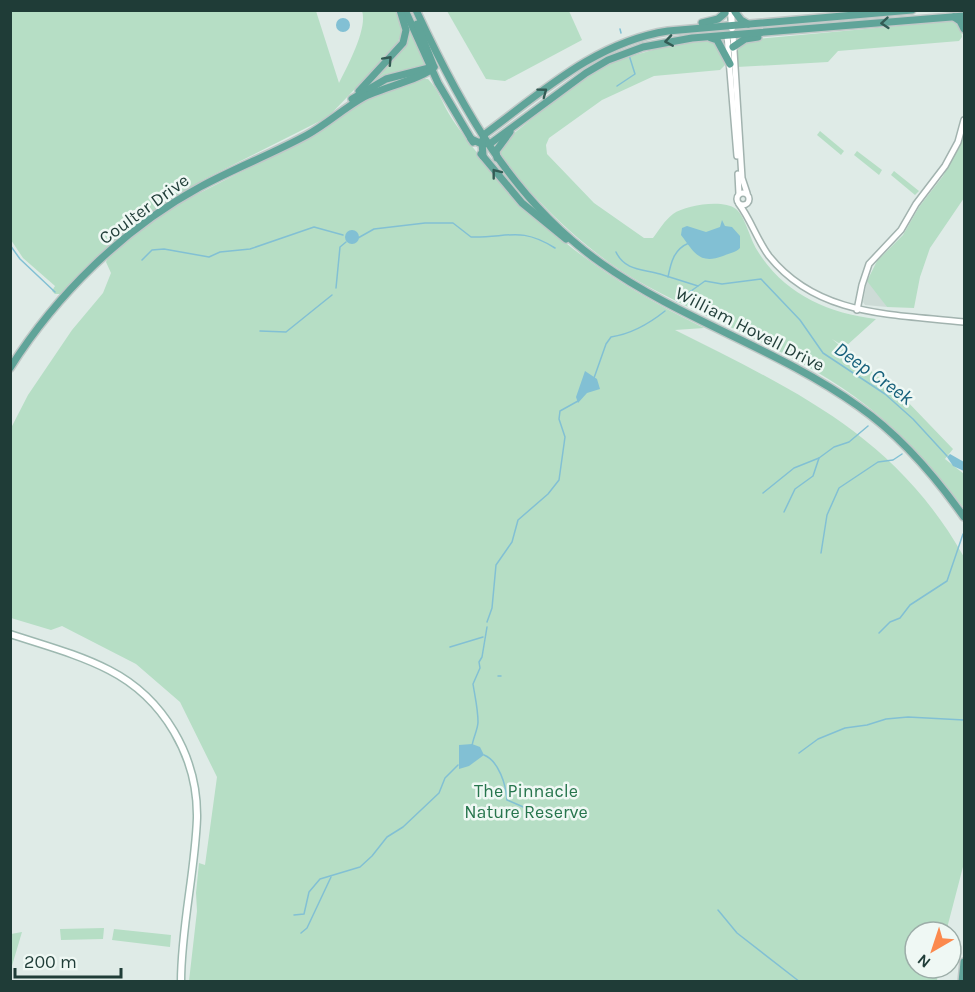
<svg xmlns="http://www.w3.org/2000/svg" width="975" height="992" font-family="Karla,sans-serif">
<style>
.built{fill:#cddbd6}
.green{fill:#b6dec5}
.water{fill:#82c0d4}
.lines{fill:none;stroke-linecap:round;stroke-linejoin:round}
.stream{stroke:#82c0d4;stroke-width:1.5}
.tertiary-casing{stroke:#a2b3af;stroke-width:8}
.secondary-casing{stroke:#9db8b0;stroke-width:9}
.primary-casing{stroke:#c0c8c7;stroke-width:10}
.tertiary{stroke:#fff;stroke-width:5}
.secondary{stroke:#fff;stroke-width:6}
.primary{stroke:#60a499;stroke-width:7}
.oneway{stroke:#325b54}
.labels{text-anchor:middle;stroke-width:5;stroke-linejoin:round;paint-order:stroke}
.street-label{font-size:18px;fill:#1f3c37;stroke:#eff8f4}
.park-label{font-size:18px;fill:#27754d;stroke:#eff8f4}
.water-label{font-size:20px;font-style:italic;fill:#16607b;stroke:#eff8f4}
</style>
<rect width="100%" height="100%" fill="#dfebe7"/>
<!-- built -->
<path class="built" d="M867,281L870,282L887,307L865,305L863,302Z"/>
<!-- green -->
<g class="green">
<path d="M10,11H316L339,83C347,67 368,28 362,11H398L403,30L396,46L328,117L203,180L162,206L101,253L61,294H55L52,291L55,286L23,258L11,240Z"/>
<path d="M447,11H569L582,40L505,81L486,79Z"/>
<path d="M952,21L961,28L962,37L959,41L838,51L828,62L737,67V47L757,39Z"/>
<path d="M409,24L426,65L368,86L398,51Z"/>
<path d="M708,41C721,42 722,55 725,65L720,70L654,76L602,100L549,138L546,145L547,154L594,203L644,238H653C659,230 665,220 673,214C686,205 723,199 736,209C745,216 750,239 757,250C783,293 827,313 876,319L845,347L832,339L904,398L953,449L945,459L964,474V508C934,472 905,435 867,406C802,355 720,325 647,286C589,255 542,207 500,158L498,154L507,139L545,108L587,76L614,61L670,45Z"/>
<path d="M422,79H428C438,89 442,102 449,114C460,132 474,149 487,165C554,243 613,283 704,328L675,330C794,390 895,435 964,557V863L946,932H915V968H938L937,981H189L197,911L196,893L199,863L205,865L217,777L180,702L136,664L62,626L51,630L11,618L10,430L28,395L72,330L103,293L111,273L106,262L109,255L157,217L184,201L323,130L362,101Z"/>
<path d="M820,131L844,151L841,155L817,135Z"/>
<path d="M964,135V198L930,248L920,277L914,308L887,307L867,281L877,261L903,235L919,207L943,176Z"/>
<path d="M857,151L882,170L879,175L854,155Z"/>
<path d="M894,171L919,191L915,195L891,175Z"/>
<path d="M104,928L103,939L61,940L60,929Z"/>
<path d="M114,929L171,935L170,947L112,940Z"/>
<path d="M22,932L11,969V934Z"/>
</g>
<!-- water -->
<g class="water">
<circle cx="343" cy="25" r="7"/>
<path d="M722,220L725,226L732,227L740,236V248C735,253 729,253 723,256C699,265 694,252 681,235L682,228L687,226L706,232L720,227Z"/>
<circle cx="352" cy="237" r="7"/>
<path d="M585,371L597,379L600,389L587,393L578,403L576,397Z"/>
<path d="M950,454L964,462V471L953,466L947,457Z"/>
<path d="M472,744L480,747L484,755L469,766L459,769V745Z"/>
</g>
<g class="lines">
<!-- stream -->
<g class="stream">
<path d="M620,29L621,33"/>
<path d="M617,86L635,74L629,55"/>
<path d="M358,238L374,229L425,223H453L471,237C508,238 520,226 555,248"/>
<path d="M10,245L20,259L55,292"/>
<path d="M616,252C625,271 643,269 660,274C673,278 685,282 698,286L705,281L722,284L761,279L800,320L823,353L885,394L913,419L947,456"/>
<path d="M142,260L152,250L164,249L209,257L220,252L250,249L314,227L343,235"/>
<path d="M668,277C671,262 674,249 689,243"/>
<path d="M336,288L340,247L346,242"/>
<path d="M677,301L698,286"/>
<path d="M260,331L286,332L332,295"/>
<path d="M594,378L606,344L611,337C631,334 650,323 665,311"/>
<path d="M763,493L794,468L819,458L834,447L849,442L868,426"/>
<path d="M784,512L795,489L813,476L819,458"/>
<path d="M821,553L827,515L839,488L878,462L893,460L902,454"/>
<path d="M487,622L492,608L496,565L512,542L518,520L548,494L559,480L565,437L559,419L560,411L578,401"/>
<path d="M879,633L890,622L900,618L910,605L947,581L963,534"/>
<path d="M450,647L483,637"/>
<path d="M498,676H501"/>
<path d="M472,746C473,738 478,729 478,722C478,709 475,697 473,684L480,668L479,662L482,657L487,627"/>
<path d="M799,753L818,739L845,728L867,725L886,719L908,717L964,720"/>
<path d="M484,755C499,761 506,785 507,800L535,812"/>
<path d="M718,910L737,933L800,982"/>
<path d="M294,915L304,914L309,892L320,879L360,867L372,856L387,837L403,827L439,793L445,778L458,765"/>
<path d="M301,933L307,928L331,877"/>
</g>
<!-- tertiary casing -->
<g class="tertiary-casing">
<g id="tertiary">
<path d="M727,35L737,156"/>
<path d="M733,35L742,178L747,193"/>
<path d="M738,174L739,194"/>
<circle cx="743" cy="199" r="6"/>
<path d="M739,204C751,220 757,240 769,256C818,317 893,314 964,322"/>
<path d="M857,310L862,285L869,264L901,230L916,204L945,166L958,142L964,120"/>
</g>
</g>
<!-- secondary casing -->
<g class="secondary-casing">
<g id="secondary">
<path d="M731,10L732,28"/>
<path d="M10,634C43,645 78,654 109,670C164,698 198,757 197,818C195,873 181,927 181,982"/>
</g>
</g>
<!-- primary casing -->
<g class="primary-casing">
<g id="primary">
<path d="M405,10L438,83L473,142"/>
<path d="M416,10C461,107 512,200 601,263C681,320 778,349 858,406C900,435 935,476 964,517"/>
<path d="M735,12L741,20L748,24"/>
<path d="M954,17L960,21L964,29"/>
<path d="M702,23L718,19L725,13"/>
<path d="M417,24L434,67"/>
<path d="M711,38L717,40L730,64"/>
<path d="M733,47L745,39L758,37"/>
<path d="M359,91L403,43L406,30L400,10"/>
<path d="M352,99L386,79L433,67"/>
<path d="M471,139L482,144L491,143L586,73L608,60L643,47L692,38L964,16"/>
<path d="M481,154L522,203L566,239"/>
<path d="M483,156L482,142L485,134C542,92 596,42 668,31L912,10"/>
<path d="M497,158L496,151L510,132"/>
<path d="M10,368C57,294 123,229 200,187C235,168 272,154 307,135C327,124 344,108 364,97C379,89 427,77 434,67"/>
<path d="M962,982L964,962"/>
</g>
</g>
<!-- tertiary -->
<use href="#tertiary" class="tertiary"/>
<!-- secondary -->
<use href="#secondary" class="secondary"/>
<!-- primary -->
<use href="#primary" class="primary"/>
</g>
<!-- one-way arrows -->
<defs><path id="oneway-chevron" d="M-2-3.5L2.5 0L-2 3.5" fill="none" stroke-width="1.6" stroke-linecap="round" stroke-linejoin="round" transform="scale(1.5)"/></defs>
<g class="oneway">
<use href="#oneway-chevron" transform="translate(885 23) rotate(175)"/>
<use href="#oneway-chevron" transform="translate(669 41) rotate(171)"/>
<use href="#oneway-chevron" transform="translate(388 60) rotate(-47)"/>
<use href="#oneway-chevron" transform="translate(543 92) rotate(-37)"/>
<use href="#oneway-chevron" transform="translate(496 173) rotate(-128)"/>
</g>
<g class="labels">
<!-- street labels -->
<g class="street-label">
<text transform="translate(144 209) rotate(-36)" y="6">Coulter Drive</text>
<text transform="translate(750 329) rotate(27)" y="6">William Hovell Drive</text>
</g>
<!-- park labels -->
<g class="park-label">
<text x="526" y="797">The Pinnacle<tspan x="526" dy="21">Nature Reserve</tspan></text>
</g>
<!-- water labels -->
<g class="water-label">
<text transform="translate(874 373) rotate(36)" y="7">Deep Creek</text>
</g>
</g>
<!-- border -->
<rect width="975" height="992" fill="none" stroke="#1f3c37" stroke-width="24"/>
<!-- north arrow -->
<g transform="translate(933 950) rotate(219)"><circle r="28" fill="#eff8f4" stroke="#9cada8" stroke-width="1.5"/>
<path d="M0-4.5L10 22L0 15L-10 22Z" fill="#fb894d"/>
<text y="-9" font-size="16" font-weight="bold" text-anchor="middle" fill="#1f3c37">N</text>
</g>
<!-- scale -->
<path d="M15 968v9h106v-9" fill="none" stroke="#1f3c37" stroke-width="3"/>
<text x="24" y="968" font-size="18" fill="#1f3c37" stroke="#eff8f4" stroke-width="4.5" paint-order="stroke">200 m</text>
</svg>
